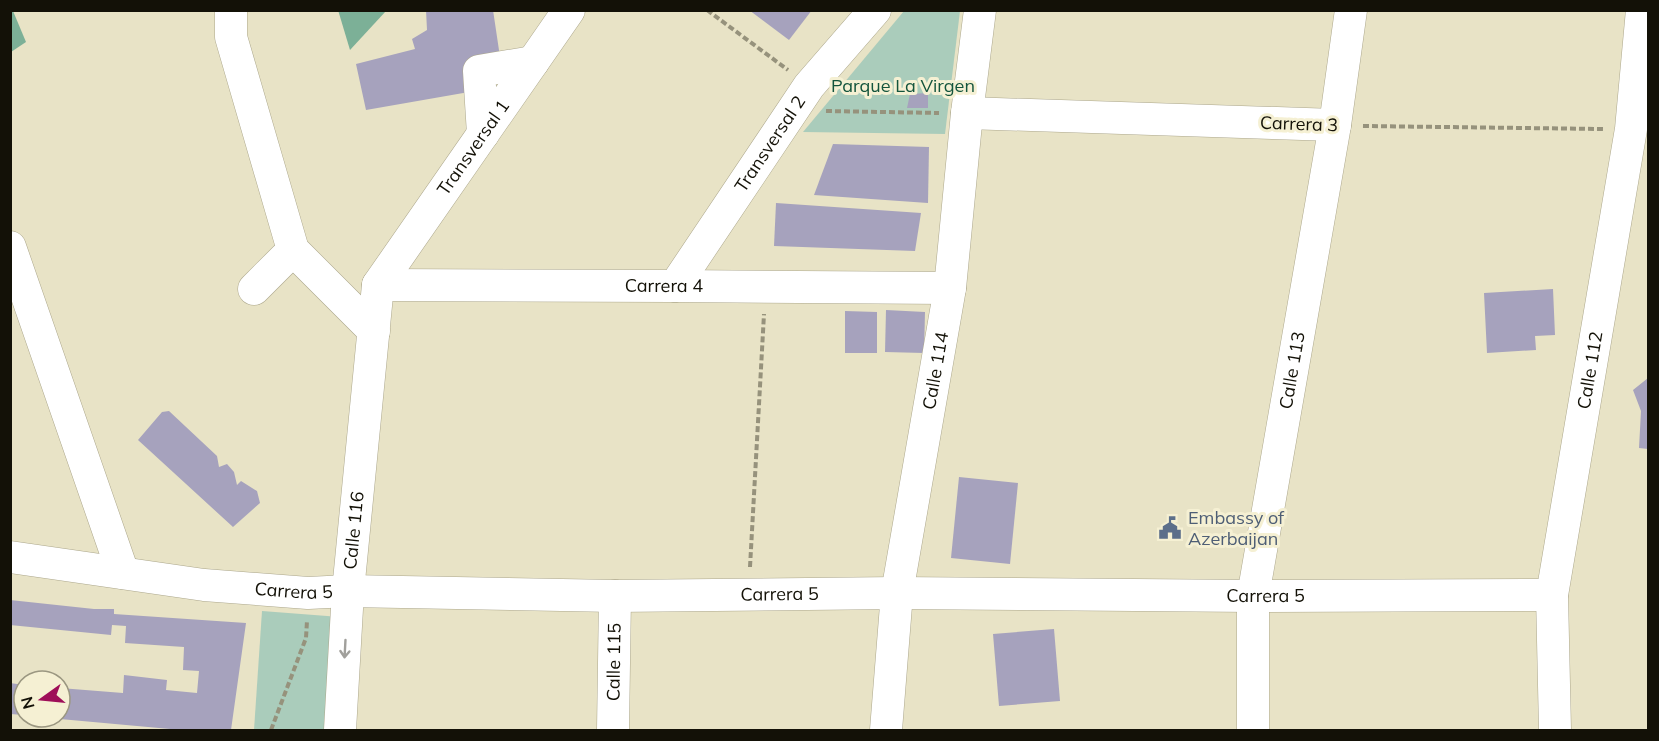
<svg xmlns="http://www.w3.org/2000/svg" width="1659" height="741" font-family="Mulish,sans-serif">
<style>
.green{fill:#acb}
.forest{fill:#7cb097}
.building{fill:#a6a2bd}
.lines{fill:none;stroke-linecap:round;stroke-linejoin:round}
.minor-casing{stroke:#aca78c;stroke-width:33}
.path{stroke:#96927c;stroke-width:4;stroke-dasharray:6 3;stroke-linecap:butt}
.minor{stroke:#fff;stroke-width:32}
.oneway{stroke:#a1a09c}
.labels{text-anchor:middle;stroke-width:6;stroke-linejoin:round;paint-order:stroke}
.park-label{font-size:18px;fill:#13543c;stroke:#f5f0d3}
.street-label{font-size:18px;fill:#131107;stroke:#f5f0d3}
.service-label{font-size:18px;fill:#4e5e75;stroke:#f5f0d3;text-anchor:start}
</style>
<rect width="100%" height="100%" fill="#e8e3c6"/>
<!-- green -->
<g class="green">
<path d="M904,11H960L945,134L803,132Z"/>
<path d="M262,611L340,617L332,730H254Z"/>
</g>
<!-- forest -->
<g class="forest">
<path d="M11,10L13,11L26,42L11,52Z"/>
<path d="M338,10H386V11L350,50Z"/>
</g>
<!-- building -->
<g class="building">
<path d="M426,10H493L500,57L469,92L366,110L356,64L415,49L412,39L427,30Z"/>
<path d="M749,10H812L789,40Z"/>
<path d="M928,93V108H907L910,94Z"/>
<path d="M833,144L929,147L928,203L814,195Z"/>
<path d="M776,203L921,213L915,251L774,246Z"/>
<path d="M1553,289L1555,335L1535,336L1536,350L1487,353L1484,293Z"/>
<path d="M886,310L925,312L924,353L885,352Z"/>
<path d="M845,311L877,312V353H845Z"/>
<path d="M1648,378V449L1639,448L1641,411L1633,390Z"/>
<path d="M169,411L217,456L219,467L227,464L234,472L237,485L241,481L257,491L260,503L233,527L138,440L162,412Z"/>
<path d="M959,477L1018,483L1010,564L951,558Z"/>
<path d="M10,600L94,609H114V614L246,623L231,730H181L60,719V688L123,693L124,675L167,680L166,690L197,693L199,671L183,670L184,647L125,643L126,626L112,625L111,635L10,625Z"/>
<path d="M1054,629L1060,701L999,706L993,634Z"/>
<path d="M10,683L24,685V715L10,714Z"/>
</g>
<g class="lines">
<!-- minor casing -->
<g class="minor-casing">
<g id="minor">
<path d="M231,10V37L293,250L374,331"/>
<path d="M967,113L1335,125"/>
<path d="M483,134L479,71L533,62"/>
<path d="M10,247L123,573"/>
<path id="s1" d="M378,285L675,286L950,288"/>
<path id="s2" d="M675,286L809,86L875,10"/>
<path d="M254,289L293,250"/>
<path id="s3" d="M10,557L204,585L308,593L348,591L615,596L897,593L1253,596L1552,595"/>
<path id="s4" d="M340,730L348,591L378,285L569,10"/>
<path id="s5" d="M613,730L615,596"/>
<path id="s6" d="M886,730L897,593L950,288L967,113L980,10"/>
<path id="s7" d="M1253,730V596L1335,125L1351,10"/>
<path id="s8" d="M1555,730L1552,595L1631,129L1642,10"/>
</g>
</g>
<!-- path -->
<g class="path">
<path d="M707,10L788,70"/>
<path d="M826,111L939,113"/>
<path d="M1363,126L1604,129"/>
<path d="M750,567L764,314"/>
<path d="M271,730L306,638L307,621"/>
</g>
<!-- minor -->
<use href="#minor" class="minor"/>
</g>
<!-- one-way arrows -->
<defs><path id="oneway-shaft" d="M-6 0H5M1.5-3L5.5 0L1.5 3" fill="none" stroke-width="1.6" stroke-linecap="round" stroke-linejoin="round" transform="scale(1.5)"/></defs>
<use class="oneway" href="#oneway-shaft" transform="translate(345 649) rotate(93)"/>
<!-- icons -->
<defs>
<g id="civic-bare" transform="scale(1.8)"><path d="M-.6-6.5H3V-4.5H.6V-3L4-1V1h2V6H-6V1h2V-1L-.6-3ZM-1.2 2.5V6h2.4V2.5Z" fill="#5c6f8a" stroke="#f5f0d3" stroke-width="2.5" paint-order="stroke"/></g>
</defs>
<g fill-rule="evenodd">
<use href="#civic-bare" x="1170" y="528"/>
</g>
<g class="labels">
<!-- park labels -->
<g class="park-label">
<text x="903" y="92">Parque La Virgen</text>
</g>
<!-- street labels -->
<g class="street-label">
<text transform="translate(1299 124) rotate(2)" y="6">Carrera 3</text>
<text dy="6" stroke="none"><textPath href="#s2" startOffset="171">Transversal 2</textPath></text>
<text dy="6" stroke="none"><textPath href="#s4" startOffset="614">Transversal 1</textPath></text>
<text dy="6" stroke="none"><textPath href="#s1" startOffset="286">Carrera 4</textPath></text>
<text dy="6" stroke="none"><textPath href="#s7" startOffset="363">Calle 113</textPath></text>
<text dy="6" stroke="none"><textPath href="#s8" startOffset="363">Calle 112</textPath></text>
<text dy="6" stroke="none"><textPath href="#s6" startOffset="363">Calle 114</textPath></text>
<text dy="6" stroke="none"><textPath href="#s4" startOffset="200">Calle 116</textPath></text>
<text dy="6" stroke="none"><textPath href="#s3" startOffset="286">Carrera 5</textPath></text>
<text dy="6" stroke="none"><textPath href="#s3" startOffset="772">Carrera 5</textPath></text>
<text dy="6" stroke="none"><textPath href="#s3" startOffset="1258">Carrera 5</textPath></text>
<text dy="6" stroke="none"><textPath href="#s5" startOffset="68">Calle 115</textPath></text>
</g>
<!-- service labels -->
<g class="service-label">
<text x="1188" y="524">Embassy of<tspan x="1188" dy="21">Azerbaijan</tspan></text>
</g>
</g>
<!-- border -->
<rect width="1659" height="741" fill="none" stroke="#131107" stroke-width="24"/>
<!-- north arrow -->
<g transform="translate(42 699) rotate(255)"><circle r="28" fill="#f5f0d3" stroke="#9b9781" stroke-width="1.5"/>
<path d="M0-4.5L10 22L0 15L-10 22Z" fill="#9e0e58"/>
<text y="-9" font-size="16" font-weight="bold" text-anchor="middle" fill="#131107">N</text>
</g>
</svg>
